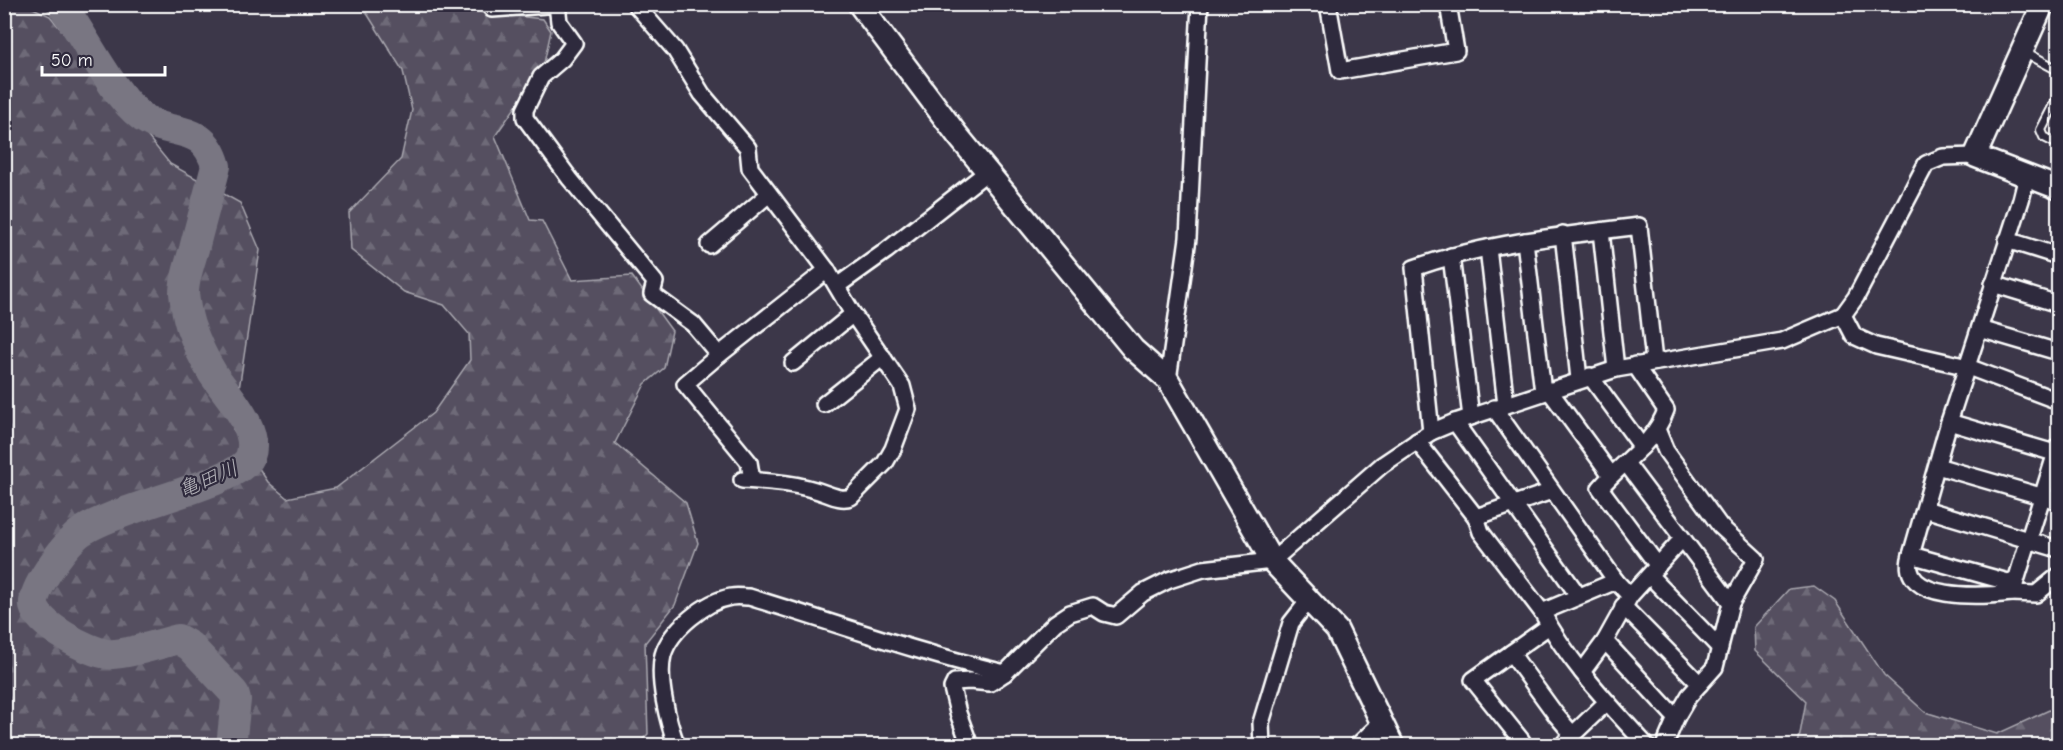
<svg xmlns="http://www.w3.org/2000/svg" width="2063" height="750" font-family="'Comic Neue','Klee One',sans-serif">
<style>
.forest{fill:url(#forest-firs);stroke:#aaa8b0;stroke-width:1.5}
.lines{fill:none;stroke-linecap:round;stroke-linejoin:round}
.river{stroke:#797682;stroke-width:30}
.lane-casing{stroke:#fff;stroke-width:12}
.street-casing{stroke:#fff;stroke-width:20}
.secondary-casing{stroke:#fff;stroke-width:26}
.lane{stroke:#2f2a3d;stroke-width:8}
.street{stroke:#2f2a3d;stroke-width:15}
.secondary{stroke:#2f2a3d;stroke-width:21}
.labels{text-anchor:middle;stroke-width:4.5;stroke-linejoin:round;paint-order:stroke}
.water-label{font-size:21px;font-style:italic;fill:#b5b4ba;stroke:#2f2a3d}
</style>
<defs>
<pattern id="forest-firs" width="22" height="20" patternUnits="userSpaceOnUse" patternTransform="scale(1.5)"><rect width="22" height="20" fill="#555060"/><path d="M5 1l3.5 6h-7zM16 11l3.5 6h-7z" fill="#6e6a78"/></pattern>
</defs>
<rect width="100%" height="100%" fill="#3c3749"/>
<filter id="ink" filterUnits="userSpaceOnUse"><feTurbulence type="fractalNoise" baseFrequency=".0167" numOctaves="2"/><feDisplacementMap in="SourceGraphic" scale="12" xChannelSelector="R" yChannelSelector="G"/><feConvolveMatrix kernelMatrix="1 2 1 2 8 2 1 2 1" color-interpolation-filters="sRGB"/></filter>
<g filter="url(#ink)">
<!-- forest -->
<g class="forest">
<path d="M4,5H27L50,16L170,164L240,203L260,250L233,429L268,482L287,498L336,488L433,413L470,360L469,334L444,305L404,292L351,250L349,213L401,159L412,110L403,71L368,15L358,5H474L481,12L543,19L551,31L543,68L495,136L530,220L542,221L572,280L632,276L672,331L664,368L645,384L615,443L686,503L698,543L675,605L645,643L648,734L637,745H5Z"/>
<path d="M1814,586L1835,601L1884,675L1925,712L1997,734L2058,706V745H1798L1806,701L1755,651L1754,627L1789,589Z"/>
</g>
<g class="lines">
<!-- river -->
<path class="river" d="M61,4C85,36 111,93 141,116C171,139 203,120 216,166C209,194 201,221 194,249C190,263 184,279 184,293C185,304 187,315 190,325C196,342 203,358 213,374C227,395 261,429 250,457C239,485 103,509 75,537C63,548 31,590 34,606C39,626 88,651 107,654C122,656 163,643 178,639L190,646L234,693L236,700L231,746"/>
<!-- lane casing -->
<g class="lane-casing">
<g id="lane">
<path d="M2023,51L2058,70"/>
<path d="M2058,97L2041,130L2044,137L2058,144"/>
</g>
</g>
<!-- street casing -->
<g class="street-casing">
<g id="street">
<path d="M488,4L492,9L561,4"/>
<path d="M557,4L559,22L574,43L562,59L541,77L525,110V118L570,179L655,282L652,294L693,324L719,355"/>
<path d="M635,4L675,50L702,94L748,148L750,168L827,270L853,314L902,386L908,409L893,449L885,463L851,497C843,500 835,497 827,494C797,483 773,482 742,480"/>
<path d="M1328,4L1340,71L1456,51L1448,4"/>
<path d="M2027,176L2021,200L1949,422L1911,555L2015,584L2058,446"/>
<path d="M1601,231L1616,369"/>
<path d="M1563,234L1579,379"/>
<path d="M2007,240L2058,256"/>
<path d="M1525,241L1543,392"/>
<path d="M709,245L769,194"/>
<path d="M1488,248L1506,405"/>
<path d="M1451,256L1471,417"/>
<path d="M1993,284L2058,304"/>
<path d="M837,286L886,251L987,172"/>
<path d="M1843,315L1856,297L1926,164L1943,157L1975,156"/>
<path d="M1980,329L2058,352"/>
<path d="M793,363L853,314"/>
<path d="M1635,365L1666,410C1654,444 1622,462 1600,488L1658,566"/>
<path d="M1590,376L1642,447"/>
<path d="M1168,380L1188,238L1200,4"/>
<path d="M1549,390L1611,475"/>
<path d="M824,404L883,357"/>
<path d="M1494,408L1616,581L1630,596"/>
<path d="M1455,422L1578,595"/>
<path d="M1949,422L2058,454"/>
<path d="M1657,429L1666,451L1720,526L1756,559L1731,603L1715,667L1689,696L1676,718L1664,746"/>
<path d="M1431,432L1414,268C1487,242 1563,236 1639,226L1654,361"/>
<path d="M1417,441L1476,517L1481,532L1542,612C1568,662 1609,704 1647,746"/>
<path d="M1626,463L1731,603"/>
<path d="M1937,466L2058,501"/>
<path d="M752,480L749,462L685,384L719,355L827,270"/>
<path d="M1925,509L2058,549"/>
<path d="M1476,517L1552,491"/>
<path d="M1911,555C1896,603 1985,596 2012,593"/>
<path d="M1650,576L1720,648"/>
<path d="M2015,586L2012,593L2036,594L2058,576"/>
<path d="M1623,606L1700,684"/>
<path d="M1542,612L1616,581"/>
<path d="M1605,641L1676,718"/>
<path d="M1511,653L1556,715L1573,735"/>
<path d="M1582,672L1605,641L1630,596L1682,539"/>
<path d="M1522,741L1473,680L1549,626"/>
<path d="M677,746C668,723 657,679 663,655C670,630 706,601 731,597C737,596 743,597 749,597C835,623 918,653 1005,673L1055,623L1070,613L1093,606L1104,613L1116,616L1143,593L1169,580L1203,569L1272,561L1382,465L1431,432L1455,422L1616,369L1782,341L1843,315L1854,336L1876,346L1968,367L2058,401"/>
<path d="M970,746L958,713L952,688L955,682L970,681L990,683L1005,673"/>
<path d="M1262,746L1261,723L1291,623L1309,600"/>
<path d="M1357,746L1382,722"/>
<path d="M1568,746L1565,742L1607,702"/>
</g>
</g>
<!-- secondary casing -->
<g class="secondary-casing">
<g id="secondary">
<path d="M859,4L958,136L1133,349L1168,380L1272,561L1337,630L1393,746"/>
<path d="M2043,4L1975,156L2058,188"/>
</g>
</g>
<!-- lane -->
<use href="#lane" class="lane"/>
<!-- street -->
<use href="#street" class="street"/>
<!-- secondary -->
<use href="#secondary" class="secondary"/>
</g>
</g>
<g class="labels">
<!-- water labels -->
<g class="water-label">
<text transform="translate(208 479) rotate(-23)" y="7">亀田川</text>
</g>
</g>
<!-- margin -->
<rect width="2063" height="750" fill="none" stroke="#2f2a3d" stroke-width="24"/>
<rect x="12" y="12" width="2039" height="726" fill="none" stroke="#fff" stroke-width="2" filter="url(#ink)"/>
<!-- scale -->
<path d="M42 66v9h123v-9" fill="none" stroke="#ffffff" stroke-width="3"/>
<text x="51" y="66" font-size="18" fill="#ffffff" stroke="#2f2a3d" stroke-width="4.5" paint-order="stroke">50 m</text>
</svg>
